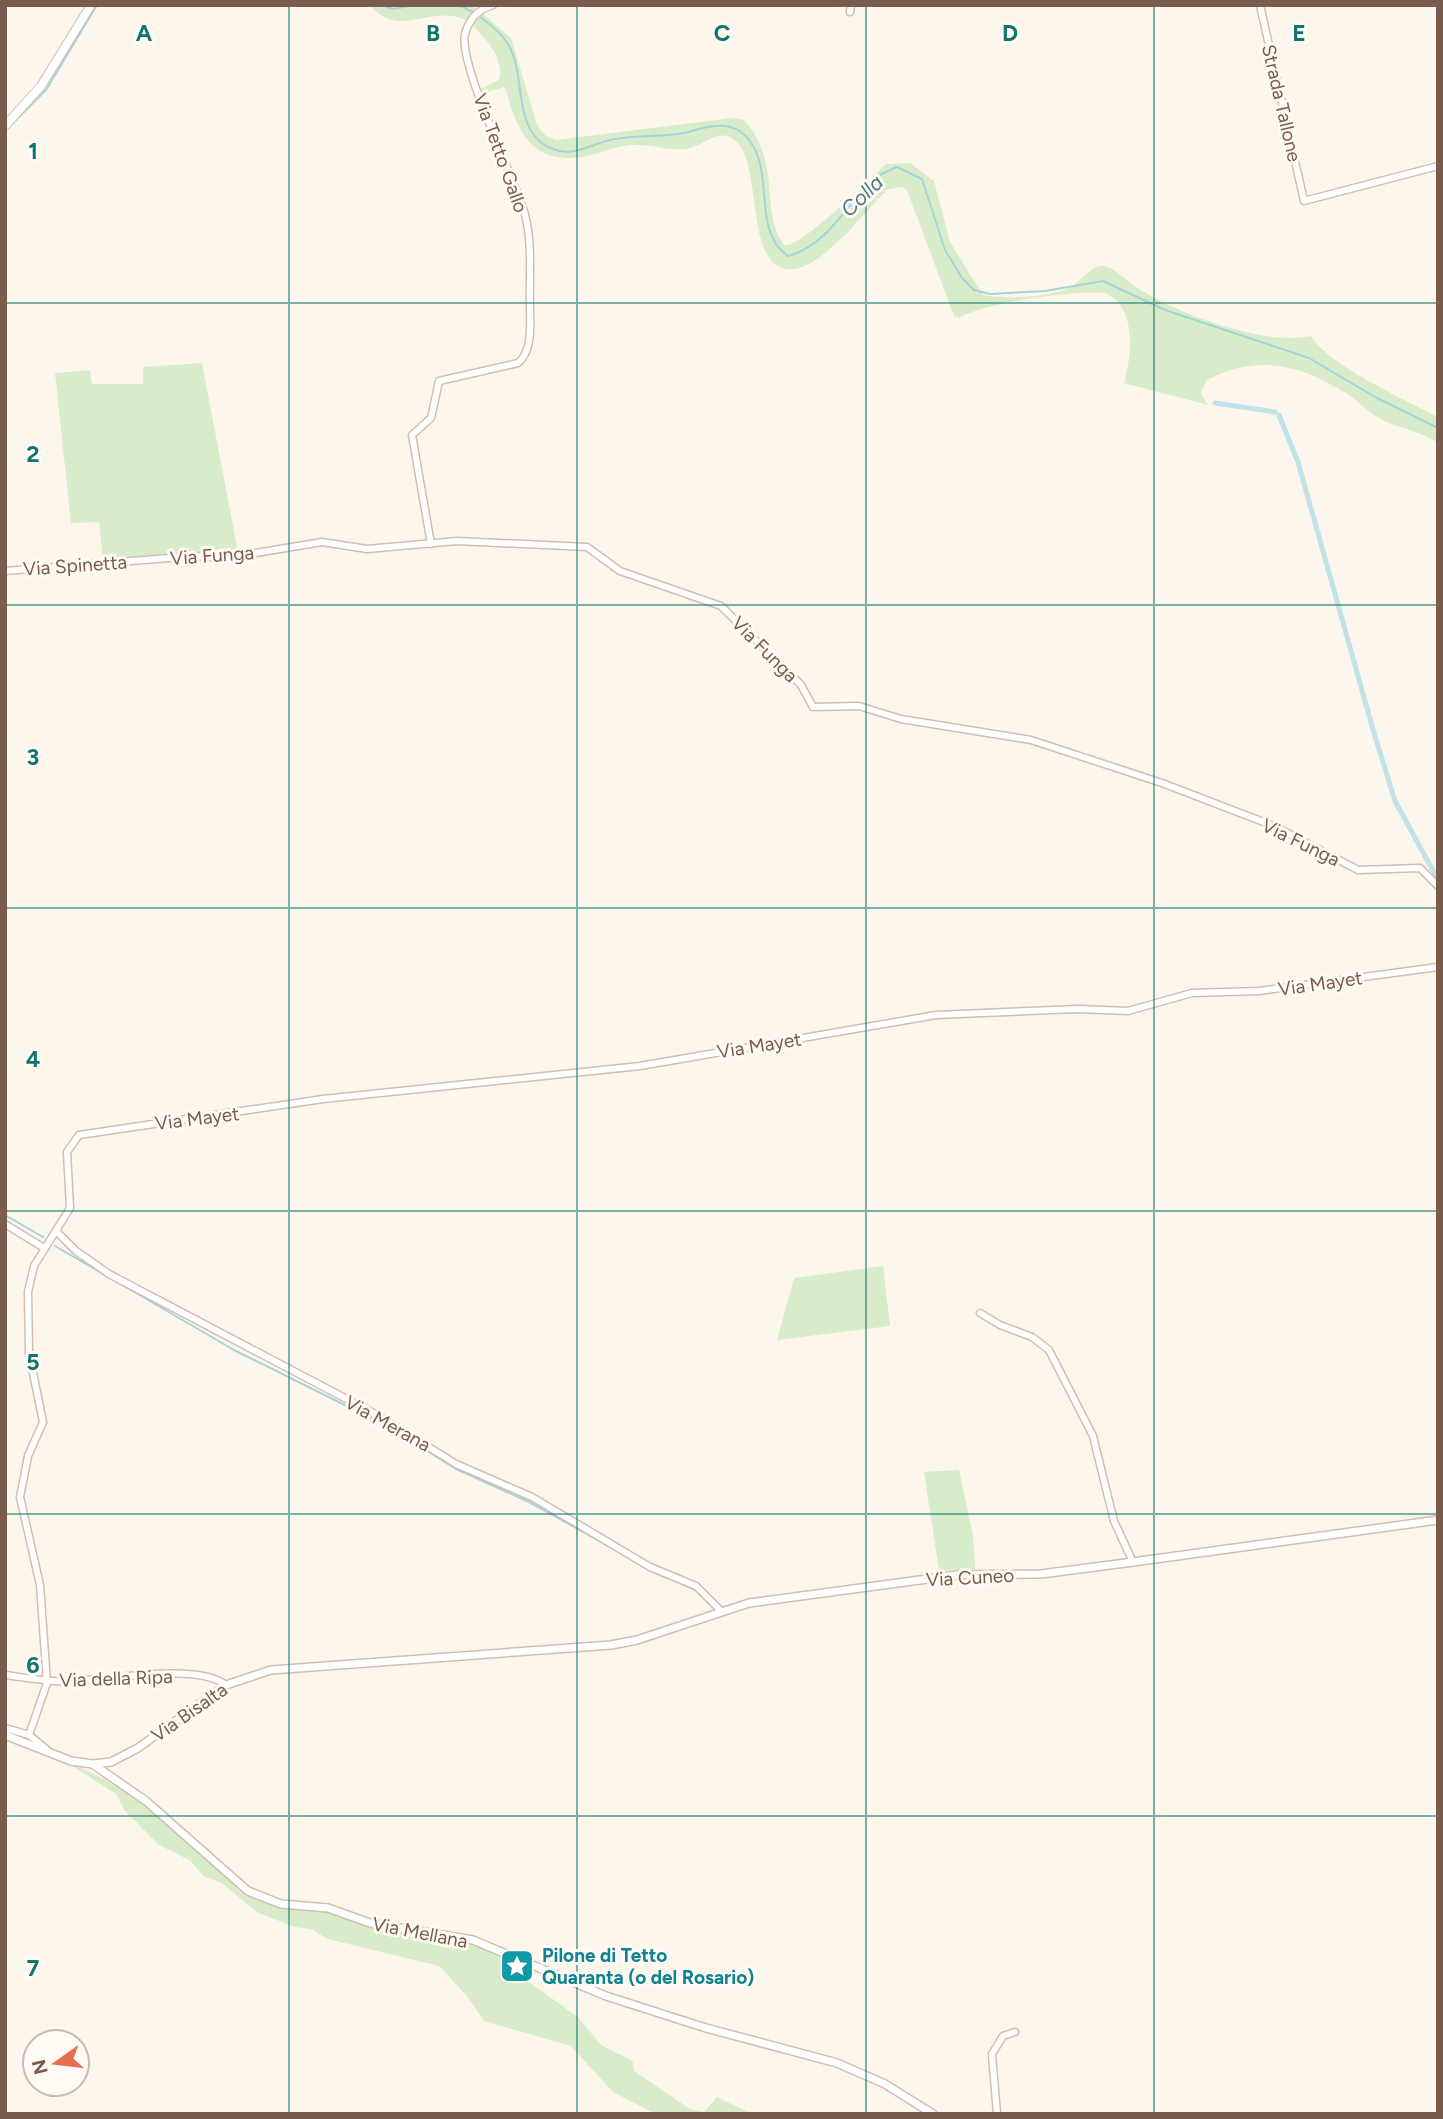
<svg xmlns="http://www.w3.org/2000/svg" width="1443" height="2119" font-family="Figtree,sans-serif">
<style>
.green{fill:#d8ecc9}
.lines{fill:none;stroke-linecap:round;stroke-linejoin:round}
.stream{stroke:#a5d3da;stroke-width:2}
.canal{stroke:#bfe3e8;stroke-width:5}
.minor-casing{stroke:#d1beb0;stroke-width:9}
.tertiary-casing{stroke:#d1beb0;stroke-width:10}
.secondary-casing{stroke:#d6c0b0;stroke-width:10}
.minor{stroke:#fff;stroke-width:6}
.tertiary{stroke:#fff;stroke-width:7}
.secondary{stroke:#fff;stroke-width:8}
.grid{fill:none;stroke:#0f766e;stroke-width:2;stroke-opacity:0.55}
.labels{text-anchor:middle;stroke-width:6;stroke-linejoin:round;paint-order:stroke}
.street-label{font-size:19px;fill:#7a5c4d;stroke:#fffaf3}
.culture-label{font-size:19px;font-weight:bold;fill:#0d838f;stroke:#fffaf3;text-anchor:start}
.water-label{font-size:21px;font-style:italic;fill:#437c86;stroke:#fffaf3}
.grid-label{font-size:23px;text-anchor:middle;font-weight:bold;fill:#0f766e;stroke:#fffaf3;stroke-width:6;stroke-linejoin:round;paint-order:stroke}
</style>
<rect width="100%" height="100%" fill="#fdf6ec"/>
<!-- green -->
<g class="green">
<path d="M370,5H473L475,10L468,21C432,2 400,41 370,5Z"/>
<path d="M482,13L511,38L537,125L546,136L556,140L732,118L744,120C783,163 759,212 784,245C802,248 869,179 886,164L910,163L934,181L950,242L983,295C1009,299 1042,298 1067,289C1079,285 1090,265 1103,266C1115,267 1128,283 1139,289C1179,314 1264,346 1311,336C1328,365 1407,401 1438,417V443C1419,430 1398,429 1379,418C1368,412 1359,402 1349,395C1302,365 1259,353 1207,380L1201,393L1208,405L1124,383C1132,354 1137,309 1106,293C1073,290 987,302 959,318L954,316L907,190L903,187L888,189C866,209 819,275 786,269C741,262 767,145 726,136C714,133 700,147 686,149C667,151 647,143 628,145C614,147 600,153 587,156C532,167 517,132 505,87L481,94L479,90L499,80C505,58 486,39 471,24Z"/>
<path d="M202,363L238,552L103,559L99,522L71,523L55,373L90,370L92,384H143V367Z"/>
<path d="M883,1266L890,1326L777,1340L794,1278Z"/>
<path d="M959,1470L973,1535L975,1569L939,1571L924,1472Z"/>
<path d="M66,1762C138,1788 186,1841 241,1892L270,1904L327,1910L372,1927L450,1937L511,1959L512,1970L578,2017L601,2045L629,2059L633,2062L634,2071L690,2109L704,2112L717,2097L752,2114H656L613,2092L571,2046L484,2021L467,1996L439,1966L328,1939L311,1929L294,1927L257,1912L222,1883L203,1876L191,1861L159,1845L125,1811L116,1794Z"/>
</g>
<g class="lines">
<!-- stream -->
<g class="stream">
<path d="M382,5L393,9L414,5"/>
<path d="M459,5L474,13"/>
<path d="M479,16C489,24 503,34 509,46C527,78 511,133 553,149C574,158 595,142 615,139C638,135 662,137 684,133C695,131 705,126 716,126C724,125 735,127 741,132C780,162 748,229 788,256C830,245 846,201 878,177C883,172 891,170 897,167L922,179L945,250L962,278L974,290L990,294L1045,291L1103,281L1165,310L1309,358L1375,397L1438,428"/>
<path d="M5,131L46,90L97,5"/>
<path d="M5,1215L43,1237"/>
<path d="M55,1246L107,1276"/>
<path d="M112,1279L234,1350L387,1426L456,1469L529,1502L609,1546"/>
<path d="M647,1569L696,1590"/>
</g>
<!-- canal -->
<g class="canal">
<path d="M1215,403L1275,412"/>
<path d="M1279,415L1298,462L1374,733"/>
<path d="M1375,736L1395,801L1438,880"/>
</g>
<!-- minor casing -->
<g class="minor-casing">
<g id="minor">
<path d="M1260,5L1304,201L1438,166"/>
<path d="M850,12L851,5"/>
<path d="M431,544L412,435L431,418L439,381L518,363C533,351 530,324 530,307C529,277 533,241 524,211C513,176 458,62 465,34C469,19 479,9 493,5"/>
<path d="M5,571L194,556L226,558L322,542L367,549L457,541L587,547L620,571L721,606L801,685L813,707L859,706L901,719L1031,740L1162,783L1274,826L1358,870L1420,868L1438,886"/>
<path d="M5,1224L44,1248"/>
<path d="M56,1231L76,1251L109,1274L379,1416L456,1464L532,1497L650,1567L696,1586L721,1611"/>
<path d="M980,1313L1000,1325L1032,1337L1049,1350L1093,1436L1114,1521L1133,1562"/>
<path d="M5,1675C21,1677 38,1680 54,1681C94,1684 194,1660 226,1685"/>
<path d="M5,1728L29,1735L51,1753"/>
<path d="M29,1735L47,1683L40,1585L20,1497L28,1456L43,1422L29,1353L28,1292L34,1266L70,1208L67,1152L79,1135L323,1099L640,1066L936,1015L1078,1009L1128,1011L1192,993L1259,991L1438,967"/>
<path d="M997,2114L992,2054L1003,2036L1015,2032"/>
</g>
</g>
<!-- tertiary casing -->
<g class="tertiary-casing">
<g id="tertiary">
<path d="M5,1735L71,1761L93,1764L111,1762L138,1748L226,1685L271,1670L611,1645L637,1640L749,1603L957,1575L1041,1574L1133,1562L1438,1520"/>
<path d="M94,1765L146,1801L248,1891L281,1904L328,1908L370,1923L473,1940L606,1996L706,2028L837,2063L885,2084L933,2114"/>
</g>
</g>
<!-- secondary casing -->
<g class="secondary-casing">
<path id="secondary" d="M5,126L41,86L91,5"/>
</g>
<!-- minor -->
<use href="#minor" class="minor"/>
<!-- tertiary -->
<use href="#tertiary" class="tertiary"/>
<!-- secondary -->
<use href="#secondary" class="secondary"/>
</g>
<!-- grid -->
<path class="grid" d="M289,5V2114M577,5V2114M866,5V2114M1154,5V2114M5,303H1438M5,605H1438M5,908H1438M5,1211H1438M5,1514H1438M5,1816H1438"/>
<!-- icons -->
<defs>
<g id="sight-square" transform="scale(1.75)"><rect x="-9" y="-9" width="18" height="18" rx="4" fill="#0f9aa8" stroke="#fffaf3"/><path d="M0-6L1.8-2.2L6-1.7L2.9 1.2L3.7 5.4L0 3.3L-3.7 5.4L-2.9 1.2L-6-1.7L-1.8-2.2Z" fill="#fff"/></g>
</defs>
<g fill-rule="evenodd">
<use href="#sight-square" x="517" y="1966"/>
</g>
<g class="labels">
<!-- street labels -->
<g class="street-label">
<text transform="translate(1282 103) rotate(77)" y="7">Strada Tallone</text>
<text transform="translate(501 153) rotate(70)" y="7">Via Tetto Gallo</text>
<text transform="translate(212 555) rotate(-4)" y="7">Via Funga</text>
<text transform="translate(75 565) rotate(-4)" y="7">Via Spinetta</text>
<text transform="translate(765 649) rotate(45)" y="7">Via Funga</text>
<text transform="translate(1301 842) rotate(26)" y="7">Via Funga</text>
<text transform="translate(1320 983) rotate(-8)" y="7">Via Mayet</text>
<text transform="translate(759 1045) rotate(-9)" y="7">Via Mayet</text>
<text transform="translate(197 1118) rotate(-7)" y="7">Via Mayet</text>
<text transform="translate(388 1423) rotate(29)" y="7">Via Merana</text>
<text transform="translate(970 1577) rotate(-3)" y="7">Via Cuneo</text>
<text transform="translate(116 1678) rotate(-2)" y="7">Via della Ripa</text>
<text transform="translate(189 1712) rotate(-35)" y="7">Via Bisalta</text>
<text transform="translate(420 1932) rotate(11)" y="7">Via Mellana</text>
</g>
<!-- culture labels -->
<g class="culture-label">
<text x="542" y="1962">Pilone di Tetto<tspan x="542" dy="22">Quaranta (o del Rosario)</tspan></text>
</g>
<!-- water labels -->
<g class="water-label">
<text transform="translate(862 196) rotate(-44)" y="7">Colla</text>
</g>
</g>
<g class="grid-label">
<text x="144" y="41">A</text>
<text x="433" y="41">B</text>
<text x="722" y="41">C</text>
<text x="1010" y="41">D</text>
<text x="1299" y="41">E</text>
<text x="33" y="159">1</text>
<text x="33" y="462">2</text>
<text x="33" y="765">3</text>
<text x="33" y="1067">4</text>
<text x="33" y="1370">5</text>
<text x="33" y="1673">6</text>
<text x="33" y="1976">7</text>
</g>
<!-- border -->
<rect width="1443" height="2119" fill="none" stroke="#7a5c4d" stroke-width="14"/>
<!-- north arrow -->
<g transform="translate(56 2063) rotate(256)"><circle r="33" fill="#fffaf3" stroke="#cabbb1" stroke-width="2"/>
<path d="M0-5L12 26L0 18L-12 26Z" fill="#e76f51"/>
<text y="-10" font-size="19" font-weight="bold" text-anchor="middle" fill="#7a5c4d">N</text>
</g>
</svg>
